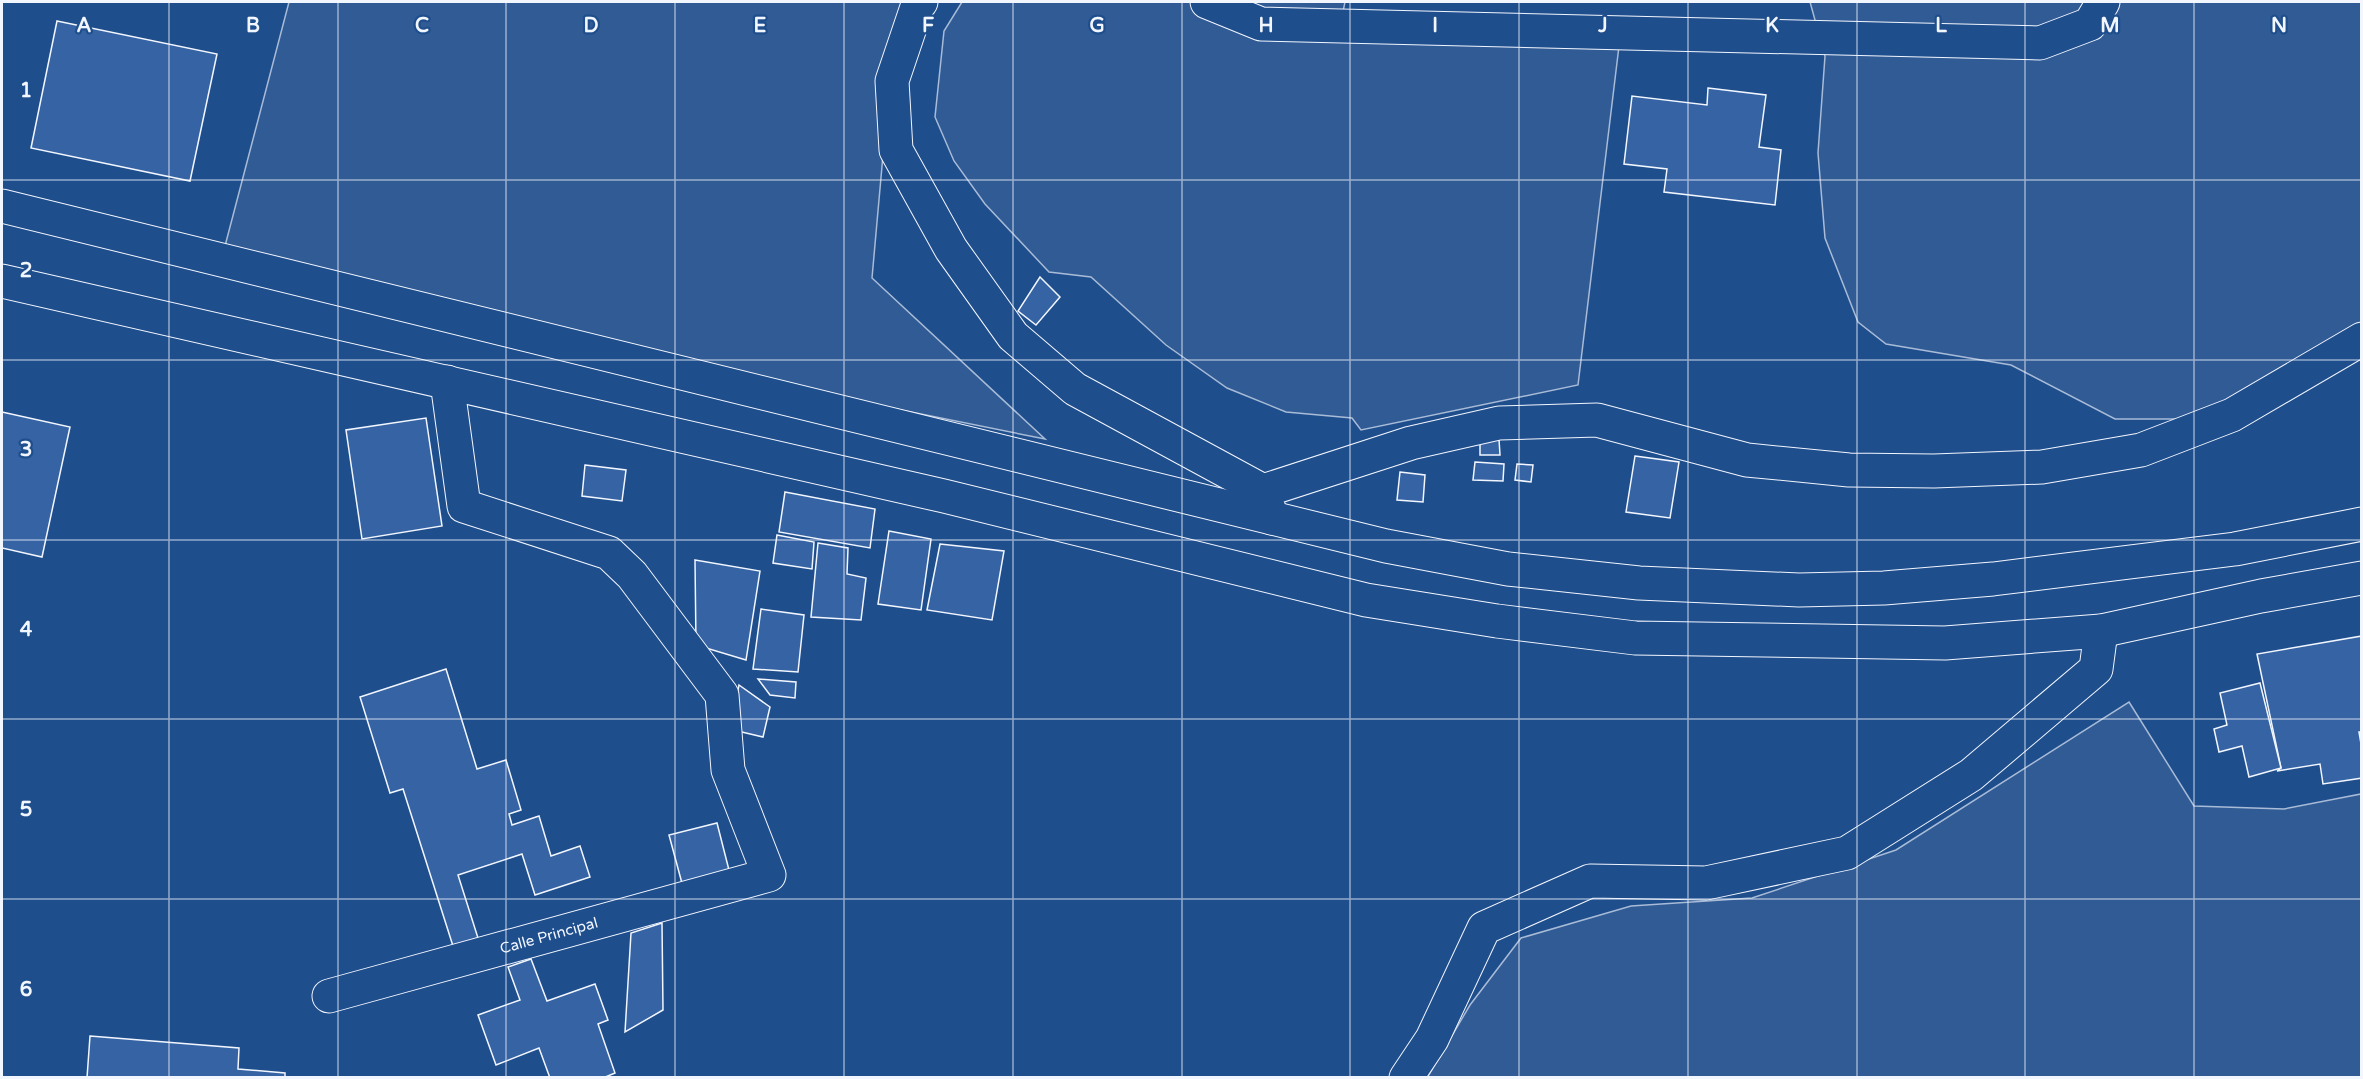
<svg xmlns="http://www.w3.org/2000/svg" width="2363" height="1079" font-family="'Varela Round',sans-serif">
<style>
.built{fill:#305b95;stroke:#a8bbd7;stroke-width:1.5}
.building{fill:#3563a3;stroke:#f2f6ff;stroke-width:1.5}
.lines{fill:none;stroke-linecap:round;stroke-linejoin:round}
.minor-casing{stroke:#f2f6ff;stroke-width:35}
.trunk-casing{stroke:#f2f6ff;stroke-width:35}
.minor{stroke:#1f4e8c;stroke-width:33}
.trunk{stroke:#1f4e8c;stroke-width:33}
.grid{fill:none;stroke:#f2f6ff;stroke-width:1.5;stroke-opacity:0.55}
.labels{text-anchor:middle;stroke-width:4.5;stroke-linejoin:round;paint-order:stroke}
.street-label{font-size:15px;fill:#f2f6ff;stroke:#1f4e8c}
.grid-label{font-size:20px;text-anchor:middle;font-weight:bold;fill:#f2f6ff;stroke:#1f4e8c;stroke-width:4.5;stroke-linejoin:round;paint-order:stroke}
</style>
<rect width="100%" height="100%" fill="#1f4e8c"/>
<!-- built -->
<g class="built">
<path d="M289,2H907L883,155L872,278L1045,439L762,382L225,246Z"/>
<path d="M962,2H1345L1337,41L1619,46L1578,385L1361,430L1352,418L1286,412L1227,388L1166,345L1091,277L1049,272L985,204L954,161L935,117L944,31Z"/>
<path d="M1810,2H2361V340L2187,419H2115L2011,365L1886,344L1858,322L1825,238L1818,153L1825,56Z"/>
<path d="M2129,702L2194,806L2284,809L2361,794V1077L1427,1078L1470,1005L1521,938L1631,906L1752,898L1896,850Z"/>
</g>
<!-- building -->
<g class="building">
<path d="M57,21L217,54L190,181L31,148Z"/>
<path d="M1708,88L1766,95L1759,147L1781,150L1775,205L1664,192L1667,169L1624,164L1632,96L1707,105Z"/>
<path d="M1040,277L1060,297L1036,325L1018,311Z"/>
<path d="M2,412L70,427L42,557L2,548Z"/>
<path d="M426,418L442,526L362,539L346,430Z"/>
<path d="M1499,439L1500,455H1480V440Z"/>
<path d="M1635,456L1679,462L1670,518L1626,512Z"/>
<path d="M1475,462L1504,464L1503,481L1473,480Z"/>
<path d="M1517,464L1533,465L1531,482L1515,480Z"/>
<path d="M585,465L626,470L622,501L582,496Z"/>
<path d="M1400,472L1425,475L1423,502L1397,500Z"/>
<path d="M785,492L875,509L870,548L779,532Z"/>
<path d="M889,531L931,539L921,610L878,604Z"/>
<path d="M777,535L814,542L812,569L773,563Z"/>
<path d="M818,543L848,548L847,574L866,578L861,620L811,617Z"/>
<path d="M940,544L1004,551L992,620L927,610Z"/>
<path d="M695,560L760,571L746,660L696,645Z"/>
<path d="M761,609L804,615L798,672L753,669Z"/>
<path d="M2362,636V732H2359L2362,750V778L2323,784L2320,764L2277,771L2281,768L2257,654Z"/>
<path d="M446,669L477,769L506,760L521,810L509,814L512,825L539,816L551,856L580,846L590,877L535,895L522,854L458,875L478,938L453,946L403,789L390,793L360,697Z"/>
<path d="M758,679L796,682L795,698L770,695Z"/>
<path d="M2260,683L2281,768L2249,777L2242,746L2219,752L2214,729L2227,725L2220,693Z"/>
<path d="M739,685L770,707L763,737L729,729Z"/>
<path d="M717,823L730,874L683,887L669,835Z"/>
<path d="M662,923L663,1010L625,1032L631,933Z"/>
<path d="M531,959L547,1001L595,984L608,1020L598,1024L615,1073L603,1078H550L539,1048L496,1065L478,1015L520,1000L508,967Z"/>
<path d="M90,1036L239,1048L238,1069L285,1073V1078H87Z"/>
</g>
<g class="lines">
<!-- minor casing -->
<g class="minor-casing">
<g id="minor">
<path d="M921,2L917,7L892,81L896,150L951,249L1013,336L1075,389L1263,491"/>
<path d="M1207,2L1261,24L2040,43L2090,24L2103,2"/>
<path d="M1272,518L1263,491L1411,443L1499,423L1597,420L1747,460L1849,470L1934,471L2042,467L2141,450L2232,415L2362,339"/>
<path id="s1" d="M329,996L769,875L728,770L722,695L632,575L609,553L464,506L447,382"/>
<path d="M1406,1078L1432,1039L1484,928L1590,881L1706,883L1847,853L1971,775L2096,669L2101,631"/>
</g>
</g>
<!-- trunk casing -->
<g class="trunk-casing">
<g id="trunk">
<path d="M2,206L1386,546L1508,569L1639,583L1799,590L1884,588L1993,579L2235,549L2362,524"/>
<path d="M2,281L944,496L1366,600L1497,621L1635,638L1945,643L2101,631L2261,596L2362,578"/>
</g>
</g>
<!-- minor -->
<use href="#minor" class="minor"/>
<!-- trunk -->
<use href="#trunk" class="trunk"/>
</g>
<!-- grid -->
<path class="grid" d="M169,2V1078M338,2V1078M506,2V1078M675,2V1078M844,2V1078M1013,2V1078M1182,2V1078M1350,2V1078M1519,2V1078M1688,2V1078M1857,2V1078M2025,2V1078M2194,2V1078M2,180H2362M2,360H2362M2,540H2362M2,719H2362M2,899H2362"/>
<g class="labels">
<!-- street labels -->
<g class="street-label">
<text dy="5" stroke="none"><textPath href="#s1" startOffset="228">Calle Principal</textPath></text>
</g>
</g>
<g class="grid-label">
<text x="84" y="32">A</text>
<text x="253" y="32">B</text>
<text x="422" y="32">C</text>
<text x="591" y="32">D</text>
<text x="760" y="32">E</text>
<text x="928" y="32">F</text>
<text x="1097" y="32">G</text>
<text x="1266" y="32">H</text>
<text x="1435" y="32">I</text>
<text x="1603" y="32">J</text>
<text x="1772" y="32">K</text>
<text x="1941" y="32">L</text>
<text x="2110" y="32">M</text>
<text x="2279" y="32">N</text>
<text x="26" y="97">1</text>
<text x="26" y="277">2</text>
<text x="26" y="456">3</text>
<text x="26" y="636">4</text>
<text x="26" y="816">5</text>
<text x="26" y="996">6</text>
</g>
<!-- border -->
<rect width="2363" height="1079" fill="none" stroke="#f2f6ff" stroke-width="6"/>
</svg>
